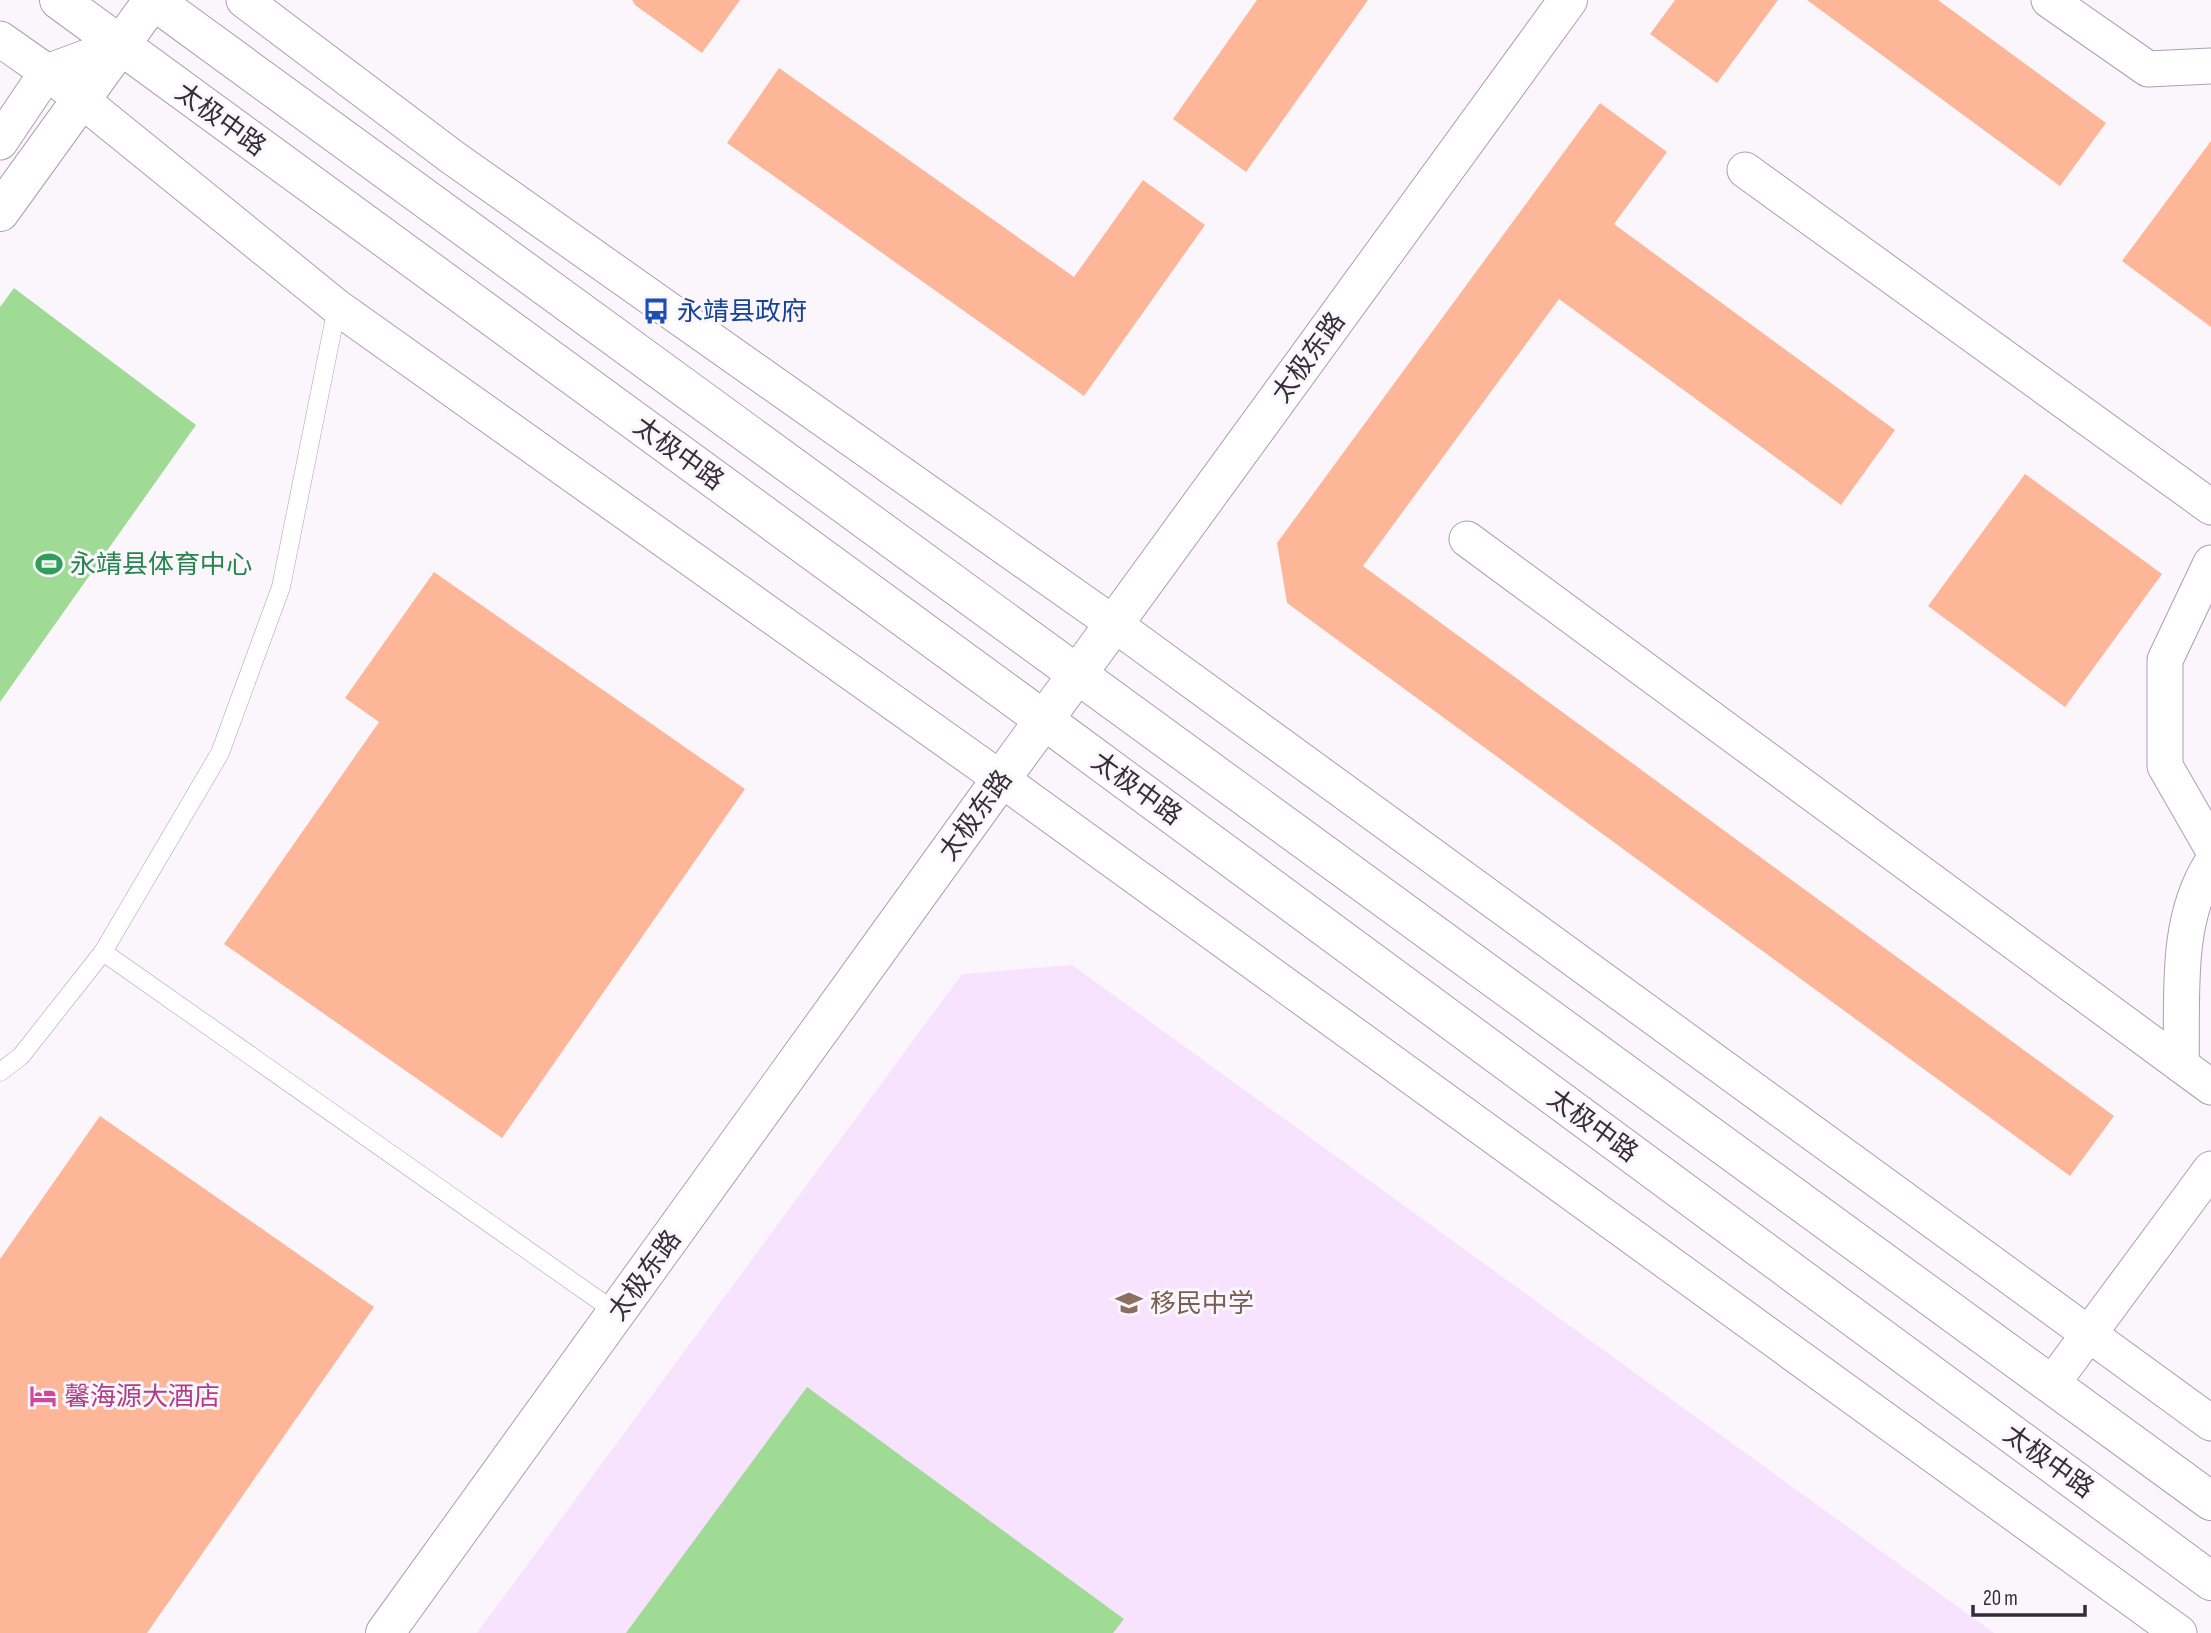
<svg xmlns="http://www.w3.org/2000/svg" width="2211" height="1633" font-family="'Sofia Sans Condensed','Noto Sans SC',sans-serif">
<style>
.built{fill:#f7e3fe}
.garden{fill:#a0db96}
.building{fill:#fdb698}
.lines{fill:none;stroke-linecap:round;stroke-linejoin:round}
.service-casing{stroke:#af9cb5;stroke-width:19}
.minor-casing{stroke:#af9cb5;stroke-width:37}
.tertiary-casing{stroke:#af9cb5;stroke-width:40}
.secondary-casing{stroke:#af9cb5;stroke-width:40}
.service{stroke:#fff;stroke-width:18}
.minor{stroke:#fff;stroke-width:35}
.tertiary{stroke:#fff;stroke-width:38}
.secondary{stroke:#fff;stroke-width:38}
.labels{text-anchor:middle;stroke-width:6;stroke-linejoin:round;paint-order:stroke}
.street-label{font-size:26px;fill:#352d37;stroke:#faf6fc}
.transit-label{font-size:26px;fill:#164399;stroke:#faf6fc;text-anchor:start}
.leisure-label{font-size:26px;fill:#27864d;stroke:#faf6fc;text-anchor:start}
.education-label{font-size:26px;fill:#785e54;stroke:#faf6fc;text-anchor:start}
.hotel-label{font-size:26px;fill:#b23c85;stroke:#faf6fc;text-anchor:start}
</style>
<rect width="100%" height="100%" fill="#faf6fc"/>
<!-- built -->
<path class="built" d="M1072,965L1994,1633H477L962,974Z"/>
<!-- garden -->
<g class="garden">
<path d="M14,288L196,425L0,702V307Z"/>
<path d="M807,1387L1124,1619L1113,1633H626Z"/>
</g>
<!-- building -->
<g class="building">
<path d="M632,0H740L702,53L635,5Z"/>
<path d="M1257,0H1368L1246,172L1173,119Z"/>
<path d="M1675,0H1778L1717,83L1650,34Z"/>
<path d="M1807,0H1938L2106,123L2060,186Z"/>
<path d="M779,68L1074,277L1143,180L1205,225L1084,396L727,143Z"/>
<path d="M1600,103L1667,152L1614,224L1895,430L1841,505L1559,299L1363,566L2114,1116L2070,1176L1287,603L1277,543Z"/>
<path d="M2211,141V327L2122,261Z"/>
<path d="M2025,474L2162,574L2065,707L1928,606Z"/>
<path d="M434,572L745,789L502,1138L224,944L379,722L345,698Z"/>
<path d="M100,1116L374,1307L147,1633H0V1259Z"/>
</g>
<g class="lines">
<!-- service casing -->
<g class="service-casing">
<g id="service">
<path d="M103,952L617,1313"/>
<path d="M0,1072L21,1056L103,952L220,753L281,587L337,307"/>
</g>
</g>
<!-- minor casing -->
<g class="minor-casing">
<g id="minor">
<path d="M244,0L452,157L1114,624L2211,1423"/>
<path d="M2049,0L2148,69L2211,66"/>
<path d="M0,39L47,72L337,307L1001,779L2179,1633"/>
<path d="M0,142L47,72L120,45"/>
<path d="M1745,170L2211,507"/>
<path d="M1467,539L2211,1087"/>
<path d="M2211,563L2165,660V766L2211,846"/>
<path d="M2181,1065C2183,998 2174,923 2211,864"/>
<path d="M2051,1385L2211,1169"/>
</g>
</g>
<!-- tertiary casing -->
<g class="tertiary-casing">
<g id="tertiary">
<path d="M0,212L153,0"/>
<path d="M385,1633L1001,779L1568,0"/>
</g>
</g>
<!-- secondary casing -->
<g class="secondary-casing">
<g id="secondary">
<path d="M59,0L1044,720L2211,1581"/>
<path d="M153,0L2211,1501"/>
</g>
</g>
<!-- service -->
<use href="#service" class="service"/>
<!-- minor -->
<use href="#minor" class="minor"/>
<!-- tertiary -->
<use href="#tertiary" class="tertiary"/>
<!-- secondary -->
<use href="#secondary" class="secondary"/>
</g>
<!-- icons -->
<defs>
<g id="bus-bare" transform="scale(2.1)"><path d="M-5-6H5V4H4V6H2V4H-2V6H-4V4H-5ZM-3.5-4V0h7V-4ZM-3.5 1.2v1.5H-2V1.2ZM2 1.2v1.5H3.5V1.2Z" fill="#1a4fb4" stroke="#faf6fc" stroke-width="2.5" paint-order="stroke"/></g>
<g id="stadium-bare" transform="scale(2.1)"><path d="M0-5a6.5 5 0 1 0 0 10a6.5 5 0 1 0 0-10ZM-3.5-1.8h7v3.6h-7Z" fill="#2e9e5b" stroke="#faf6fc" stroke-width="2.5" paint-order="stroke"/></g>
<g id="school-bare" transform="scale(2.1)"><path d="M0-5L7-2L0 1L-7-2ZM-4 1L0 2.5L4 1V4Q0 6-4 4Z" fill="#8d6e63" stroke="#faf6fc" stroke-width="2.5" paint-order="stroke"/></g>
<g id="hotel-bare" transform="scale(2.1)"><path d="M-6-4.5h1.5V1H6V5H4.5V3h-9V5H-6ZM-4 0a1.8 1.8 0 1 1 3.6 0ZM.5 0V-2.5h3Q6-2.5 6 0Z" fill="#d1479c" stroke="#faf6fc" stroke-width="2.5" paint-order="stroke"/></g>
</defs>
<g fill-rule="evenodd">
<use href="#bus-bare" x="656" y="311"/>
<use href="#stadium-bare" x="49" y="564"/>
<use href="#school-bare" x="1129" y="1303"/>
<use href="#hotel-bare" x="43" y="1396"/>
</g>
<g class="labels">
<!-- street labels -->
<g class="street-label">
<text transform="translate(221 119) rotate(36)" y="9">太极中路</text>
<text transform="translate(1308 357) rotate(-54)" y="9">太极东路</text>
<text transform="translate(679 453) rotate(36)" y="9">太极中路</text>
<text transform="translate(1137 788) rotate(36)" y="9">太极中路</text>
<text transform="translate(975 815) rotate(-54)" y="9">太极东路</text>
<text transform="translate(1593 1125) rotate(36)" y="9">太极中路</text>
<text transform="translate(644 1275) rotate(-54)" y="9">太极东路</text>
<text transform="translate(2049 1461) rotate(36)" y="9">太极中路</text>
</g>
<!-- transit labels -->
<g class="transit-label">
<text x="677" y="320">永靖县政府</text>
</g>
<!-- leisure labels -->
<g class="leisure-label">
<text x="70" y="573">永靖县体育中心</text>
</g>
<!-- education labels -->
<g class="education-label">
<text x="1150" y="1312">移民中学</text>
</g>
<!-- hotel labels -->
<g class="hotel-label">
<text x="64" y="1405">馨海源大酒店</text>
</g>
</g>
<!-- scale -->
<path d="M1973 1605v10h112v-10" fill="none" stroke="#352d37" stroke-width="3.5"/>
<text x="1983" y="1605" font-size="21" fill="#352d37" stroke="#faf6fc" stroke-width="5" paint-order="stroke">20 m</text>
</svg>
